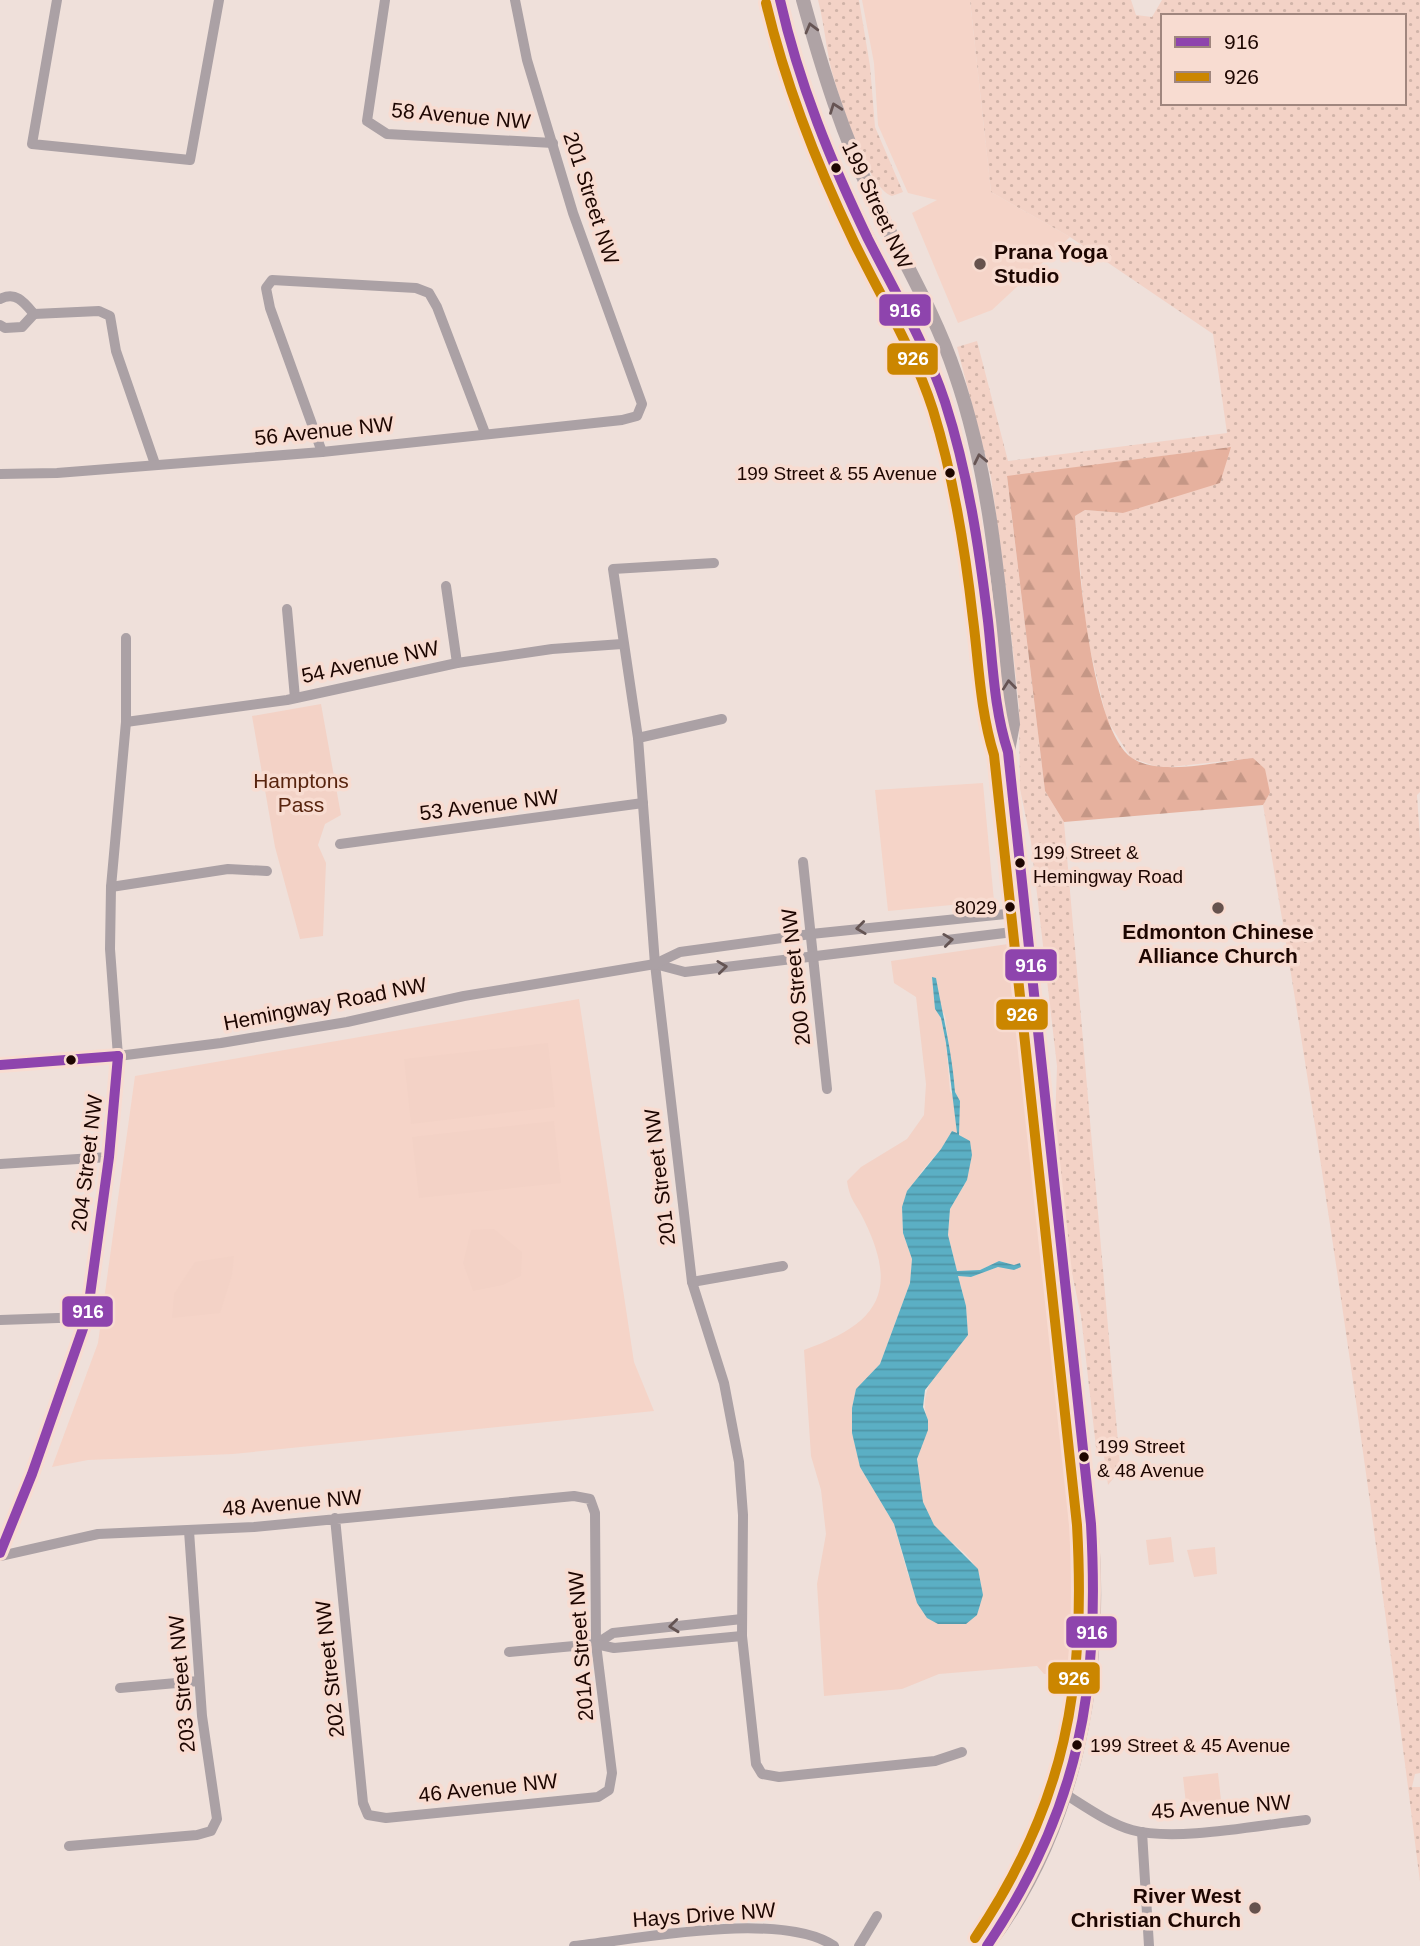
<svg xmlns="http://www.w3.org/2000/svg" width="1420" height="1946" font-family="Arial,sans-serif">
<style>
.built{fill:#f5d4c8}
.grass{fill:url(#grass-dots);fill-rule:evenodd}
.forest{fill:url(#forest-firs)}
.park{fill:#f3d2c6;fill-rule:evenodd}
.water{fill:url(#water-rules)}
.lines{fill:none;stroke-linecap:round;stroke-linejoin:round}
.minor{stroke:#aba1a5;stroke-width:10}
.major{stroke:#afa3a5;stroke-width:14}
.bus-1-casing{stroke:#f8dcd1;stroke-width:16}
.bus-2-casing{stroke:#f8dcd1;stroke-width:16}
.bus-1{stroke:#8e44ad;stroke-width:10}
.bus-2{stroke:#cb8600;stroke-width:10}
.oneway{stroke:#665453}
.oneway2{stroke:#645453}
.bus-dot{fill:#1d0601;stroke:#f8dcd1;stroke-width:2.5}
.poi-dot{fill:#66524d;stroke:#f8dcd1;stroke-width:2.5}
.labels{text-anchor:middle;stroke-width:7;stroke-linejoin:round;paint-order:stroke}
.bus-label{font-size:19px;fill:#1d0601;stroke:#f8dcd1;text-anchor:start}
.street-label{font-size:21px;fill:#1d0601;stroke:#f8dcd1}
.poi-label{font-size:21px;font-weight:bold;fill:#1d0601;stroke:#f8dcd1;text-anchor:start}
.park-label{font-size:21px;fill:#58240e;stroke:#f8dcd1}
.line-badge{stroke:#f8dcd1;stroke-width:2.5}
.badge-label{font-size:19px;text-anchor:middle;font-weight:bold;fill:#fff}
</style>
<defs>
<pattern id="grass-dots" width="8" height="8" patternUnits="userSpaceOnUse" patternTransform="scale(1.75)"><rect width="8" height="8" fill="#f3d2c6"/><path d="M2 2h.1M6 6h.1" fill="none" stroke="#d0b3a8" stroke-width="1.8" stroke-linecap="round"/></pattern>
<pattern id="forest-firs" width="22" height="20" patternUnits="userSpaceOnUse" patternTransform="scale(1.75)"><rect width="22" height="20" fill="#e6b19e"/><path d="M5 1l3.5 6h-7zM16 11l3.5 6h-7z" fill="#c59786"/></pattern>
<pattern id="water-rules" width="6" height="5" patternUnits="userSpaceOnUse" patternTransform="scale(1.75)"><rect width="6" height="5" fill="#5bafc4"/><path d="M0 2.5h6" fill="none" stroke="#4f95a7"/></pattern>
</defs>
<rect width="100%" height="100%" fill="#efe0da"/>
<!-- built -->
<g class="built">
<path d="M862,0H970L991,192L1070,237L992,310L958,323L912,213L937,200L908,193L878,125L874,63Z"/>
<path d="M983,783L994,901L888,911L875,790Z"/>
<path d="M579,999L634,1362L654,1411L233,1454L88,1460L52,1467L98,1343L135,1076Z"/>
</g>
<!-- grass -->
<g class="grass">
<path d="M818,0H859L870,66L875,127L903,192L892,196C868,188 842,105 834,79C826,53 825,26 818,0Z"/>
<path d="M970,0H1131L1136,15L1152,17L1162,0H1420V792L1417,795L1420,840V1773L1415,1774L1412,1787H1420V1882C1375,1522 1324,1163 1263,805L1270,793L1253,758L1161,768L1131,758L1107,720L1087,637L1075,516L1085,510L1123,513L1230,447L1007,477L1045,791L1064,822L1120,1465L1117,1474L1108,1485L1104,1456H1097L1081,1316L1068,1255L1055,1124L1057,1066L1031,842L1020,789L1019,707L1008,604L991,477L957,347L977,341L1008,461L1227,433L1213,334L1070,237L991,192ZM1163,16H1404V103H1163Z"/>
</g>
<!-- forest -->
<path class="forest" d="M1231,447L1220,483L1123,513L1085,510L1075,516C1079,566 1091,730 1132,758C1160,777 1221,761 1253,758L1265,769L1270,793L1263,805L1064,822L1045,791L1007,476Z"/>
<!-- park -->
<g class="park">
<path d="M321,704L341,815L325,824L318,845L326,863L323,936L300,939L275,847L252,716Z"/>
<path d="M1015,943L1023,997L1076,1597L1069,1674H1044L1037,1666L939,1674L902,1689L824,1696L817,1584L826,1534L821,1490L811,1456L804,1350C877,1324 900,1293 864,1220C856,1203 850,1201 847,1181L861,1167L907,1139L924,1115L926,1084L916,997L894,983L891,961ZM932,978C938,991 938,1004 945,1016L955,1092L960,1101L959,1135L967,1180L950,1209L948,1235L957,1271L980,1270L999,1261L1021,1267H998L971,1277L958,1276L966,1306L968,1335C948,1359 914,1388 928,1420C927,1433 920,1444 918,1457C916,1469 920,1489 922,1501C935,1552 998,1546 977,1615L913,1590L912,1579L908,1575L894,1524L860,1467L852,1433V1408L856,1389L880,1364L910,1283L912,1259L903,1233L902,1207L921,1172L941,1149L952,1132L957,1134L955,1098L950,1091L946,1043L941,1018L935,1009Z"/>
<path d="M548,1043L555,1107L411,1124L404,1059Z"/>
<path d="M554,1121L561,1183L419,1198L412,1137Z"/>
<path d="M494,1229L522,1252L521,1276L503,1285L473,1291L463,1263L471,1230Z"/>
<path d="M234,1256L232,1275L220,1313L172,1318L174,1294L195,1262Z"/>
<path d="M1171,1537L1174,1562L1149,1565L1146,1540Z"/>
<path d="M1215,1547L1217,1574L1194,1577L1187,1550Z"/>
<path d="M1218,1773L1221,1800L1186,1804L1183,1777Z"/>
</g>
<!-- water -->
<path class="water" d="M932,977L936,978C943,1017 952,1051 955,1092L960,1101L959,1135L970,1141L972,1155L967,1180L950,1209L948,1235L957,1271L980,1270L999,1261L1014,1265L1020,1263L1021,1267L1014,1270L998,1267L971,1277L958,1276L966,1306L968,1335L925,1390L923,1407L928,1420V1430L917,1459L923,1502L934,1525L978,1569L983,1595L977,1615L966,1624H938L927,1618L917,1603L894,1524L860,1467L852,1433V1408L856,1389L880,1364L910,1283L912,1259L903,1233L902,1207L907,1191L941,1149L952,1131L957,1133L946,1043L941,1018L935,1009Z"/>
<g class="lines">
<!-- minor -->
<g class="minor">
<path d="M57,0L32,144L190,160L219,0"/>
<path d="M385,0L367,121L387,134L553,143"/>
<path d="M0,299C16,291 24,302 34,314L99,311L110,316L116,351L155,464"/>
<path d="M0,325L5,328L22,327L34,314"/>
<path d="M322,452L270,308L266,288L272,280L416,288L429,293L437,307L485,433"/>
<path d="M0,474L57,473L322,452L622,420L637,416L642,404L573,213L527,60L515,0"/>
<path d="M714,563L613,569L638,738L655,964L692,1282L724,1383L739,1462L743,1515L742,1636L756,1764L762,1774L779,1777L935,1761L962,1752"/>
<path d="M446,586L457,663"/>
<path d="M287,609L295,698"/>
<path d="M126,722L287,700L457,663L552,649L622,644"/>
<path d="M638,738L722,719"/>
<path d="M340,844L643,803"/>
<path d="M803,862L827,1089"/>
<path d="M111,887L228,869L267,871"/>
<path d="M655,964L685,972L1029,930"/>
<path d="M0,1065L118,1056L221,1043L347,1022L464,996L655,964L680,952L811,934L1026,912"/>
<path d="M0,1164L109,1157"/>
<path d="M692,1282L783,1266"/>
<path d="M0,1320L87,1317"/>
<path d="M0,1553L32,1474L87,1317L109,1157L118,1056L110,949L111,887L126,722V638"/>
<path d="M0,1556L98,1534L254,1527L574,1496L590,1499L595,1513L596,1644L612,1773L609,1790L598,1797L386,1818L368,1815L363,1803L335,1518"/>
<path d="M596,1644L613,1633L742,1619"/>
<path d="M509,1652L596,1644L614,1648L742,1636"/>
<path d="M120,1688L199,1681"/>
<path d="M1065,1794C1086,1807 1108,1823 1132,1830C1176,1842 1259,1825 1306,1820"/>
<path d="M1142,1832L1149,1946"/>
<path d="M69,1846L197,1835L211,1831L217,1819L202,1716L189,1531"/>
<path d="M574,1946C639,1939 781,1910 834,1946"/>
<path d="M859,1946L877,1916"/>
</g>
<!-- major -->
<g class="major">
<path d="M780,0C799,94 840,182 883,268C905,312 930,355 945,403C966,468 977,538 986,606C993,655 991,706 1008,752L1091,1524C1104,1670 1078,1827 987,1946"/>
<path d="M803,0C822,69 843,136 874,200C901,257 935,313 955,373C994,485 1000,606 1013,724L1008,751"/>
</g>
<!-- bus-1 casing -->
<g class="bus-1-casing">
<g id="bus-1">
<path d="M780,0C799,84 831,162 868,239C895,292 926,345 945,402C968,473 979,547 988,621C993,665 994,709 1008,752L1091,1524C1100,1688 1080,1808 987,1946"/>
<path d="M0,1065L118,1056"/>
<path d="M0,1553L32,1474L87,1317L109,1157L118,1056"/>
</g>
</g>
<!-- bus-2 casing -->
<g class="bus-2-casing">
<path id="bus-2" d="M766,3C786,87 817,165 854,242C881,297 914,351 933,410C954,478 965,548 973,619C979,665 980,710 994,755L1077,1525C1086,1686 1066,1803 975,1938"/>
</g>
<!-- bus-1 -->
<use href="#bus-1" class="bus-1"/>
<!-- bus-2 -->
<use href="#bus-2" class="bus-2"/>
</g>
<!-- one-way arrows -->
<defs><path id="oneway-chevron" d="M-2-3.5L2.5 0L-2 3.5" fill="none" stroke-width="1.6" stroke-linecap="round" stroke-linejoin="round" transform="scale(1.75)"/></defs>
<g class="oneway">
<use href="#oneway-chevron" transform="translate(811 28) rotate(-105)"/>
<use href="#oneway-chevron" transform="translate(835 108) rotate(-110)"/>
<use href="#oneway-chevron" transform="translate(980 459) rotate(-102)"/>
<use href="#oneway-chevron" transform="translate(1009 685) rotate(-96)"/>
</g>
<g class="oneway2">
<use href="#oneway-chevron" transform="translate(861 928) rotate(173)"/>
<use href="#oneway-chevron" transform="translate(948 940) rotate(-7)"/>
<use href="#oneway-chevron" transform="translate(722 967) rotate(-7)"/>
<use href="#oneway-chevron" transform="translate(674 1626) rotate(174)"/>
</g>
<!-- markers -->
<g class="bus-dot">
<circle cx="836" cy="168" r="6"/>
<circle cx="950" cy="473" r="6"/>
<circle cx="1020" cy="863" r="6"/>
<circle cx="1010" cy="907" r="6"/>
<circle cx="71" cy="1060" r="6"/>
<circle cx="1084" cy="1457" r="6"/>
<circle cx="1077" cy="1745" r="6"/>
</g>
<g class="poi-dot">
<circle cx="980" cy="264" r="7"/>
<circle cx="1218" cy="908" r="7"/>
<circle cx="1255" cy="1908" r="7"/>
</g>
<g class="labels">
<!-- bus labels -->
<g class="bus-label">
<text x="937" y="480" text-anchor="end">199 Street &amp; 55 Avenue</text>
<text x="1033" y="859">199 Street &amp;<tspan x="1033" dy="24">Hemingway Road</tspan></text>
<text x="997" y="914" text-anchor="end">8029</text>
<text x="1097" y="1453">199 Street<tspan x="1097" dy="24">&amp; 48 Avenue</tspan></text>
<text x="1090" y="1752">199 Street &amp; 45 Avenue</text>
</g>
<!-- street labels -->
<g class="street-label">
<text transform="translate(461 116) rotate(5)" y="7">58 Avenue NW</text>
<text transform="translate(591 198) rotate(72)" y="7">201 Street NW</text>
<text transform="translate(877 205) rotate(65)" y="7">199 Street NW</text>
<text transform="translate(324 431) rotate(-6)" y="7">56 Avenue NW</text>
<text transform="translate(370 662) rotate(-12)" y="7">54 Avenue NW</text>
<text transform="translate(489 805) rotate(-7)" y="7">53 Avenue NW</text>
<text transform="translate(796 977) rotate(-96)" y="7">200 Street NW</text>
<text transform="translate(325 1004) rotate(-11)" y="7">Hemingway Road NW</text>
<text transform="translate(87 1163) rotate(-83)" y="7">204 Street NW</text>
<text transform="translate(660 1177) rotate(-97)" y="7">201 Street NW</text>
<text transform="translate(292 1503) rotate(-5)" y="7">48 Avenue NW</text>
<text transform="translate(581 1646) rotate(-94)" y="7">201A Street NW</text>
<text transform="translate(330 1669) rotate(-96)" y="7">202 Street NW</text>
<text transform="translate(182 1684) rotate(-95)" y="7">203 Street NW</text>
<text transform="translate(488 1788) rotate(-6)" y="7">46 Avenue NW</text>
<text transform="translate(1221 1807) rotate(-4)" y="7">45 Avenue NW</text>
<text transform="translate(704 1915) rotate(-4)" y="7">Hays Drive NW</text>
</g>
<!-- poi labels -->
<g class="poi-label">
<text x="994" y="259">Prana Yoga<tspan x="994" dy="24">Studio</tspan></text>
<text x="1218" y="939" text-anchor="middle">Edmonton Chinese<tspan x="1218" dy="24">Alliance Church</tspan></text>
<text x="1241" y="1903" text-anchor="end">River West<tspan x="1241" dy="24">Christian Church</tspan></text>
</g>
<!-- park labels -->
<g class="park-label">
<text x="301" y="788">Hamptons<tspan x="301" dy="24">Pass</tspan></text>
</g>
</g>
<g class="line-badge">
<rect x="878" y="293" width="54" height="34" rx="7" fill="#8e44ad"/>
<rect x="886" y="342" width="53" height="34" rx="7" fill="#cb8600"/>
<rect x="1004" y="948" width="54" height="34" rx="7" fill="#8e44ad"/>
<rect x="995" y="998" width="54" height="33" rx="7" fill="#cb8600"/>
<rect x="61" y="1295" width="53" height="33" rx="7" fill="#8e44ad"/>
<rect x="1065" y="1615" width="53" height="34" rx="7" fill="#8e44ad"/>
<rect x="1047" y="1661" width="54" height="34" rx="7" fill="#cb8600"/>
</g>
<g class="badge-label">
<text x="905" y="317">916</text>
<text x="913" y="365">926</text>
<text x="1031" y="972">916</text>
<text x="1022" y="1021">926</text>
<text x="88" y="1318">916</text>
<text x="1092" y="1639">916</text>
<text x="1074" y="1685">926</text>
</g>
<!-- legend -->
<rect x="1161" y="14" width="245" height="91" fill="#f8dcd1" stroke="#a0867e" stroke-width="2"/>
<rect x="1175" y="37" width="35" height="10" fill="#8e44ad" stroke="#a0867e" stroke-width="2"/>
<text x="1224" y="49" font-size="21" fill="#1d0601">916</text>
<rect x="1175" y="72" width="35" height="10" fill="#cb8600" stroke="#a0867e" stroke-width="2"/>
<text x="1224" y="84" font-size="21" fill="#1d0601">926</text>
</svg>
